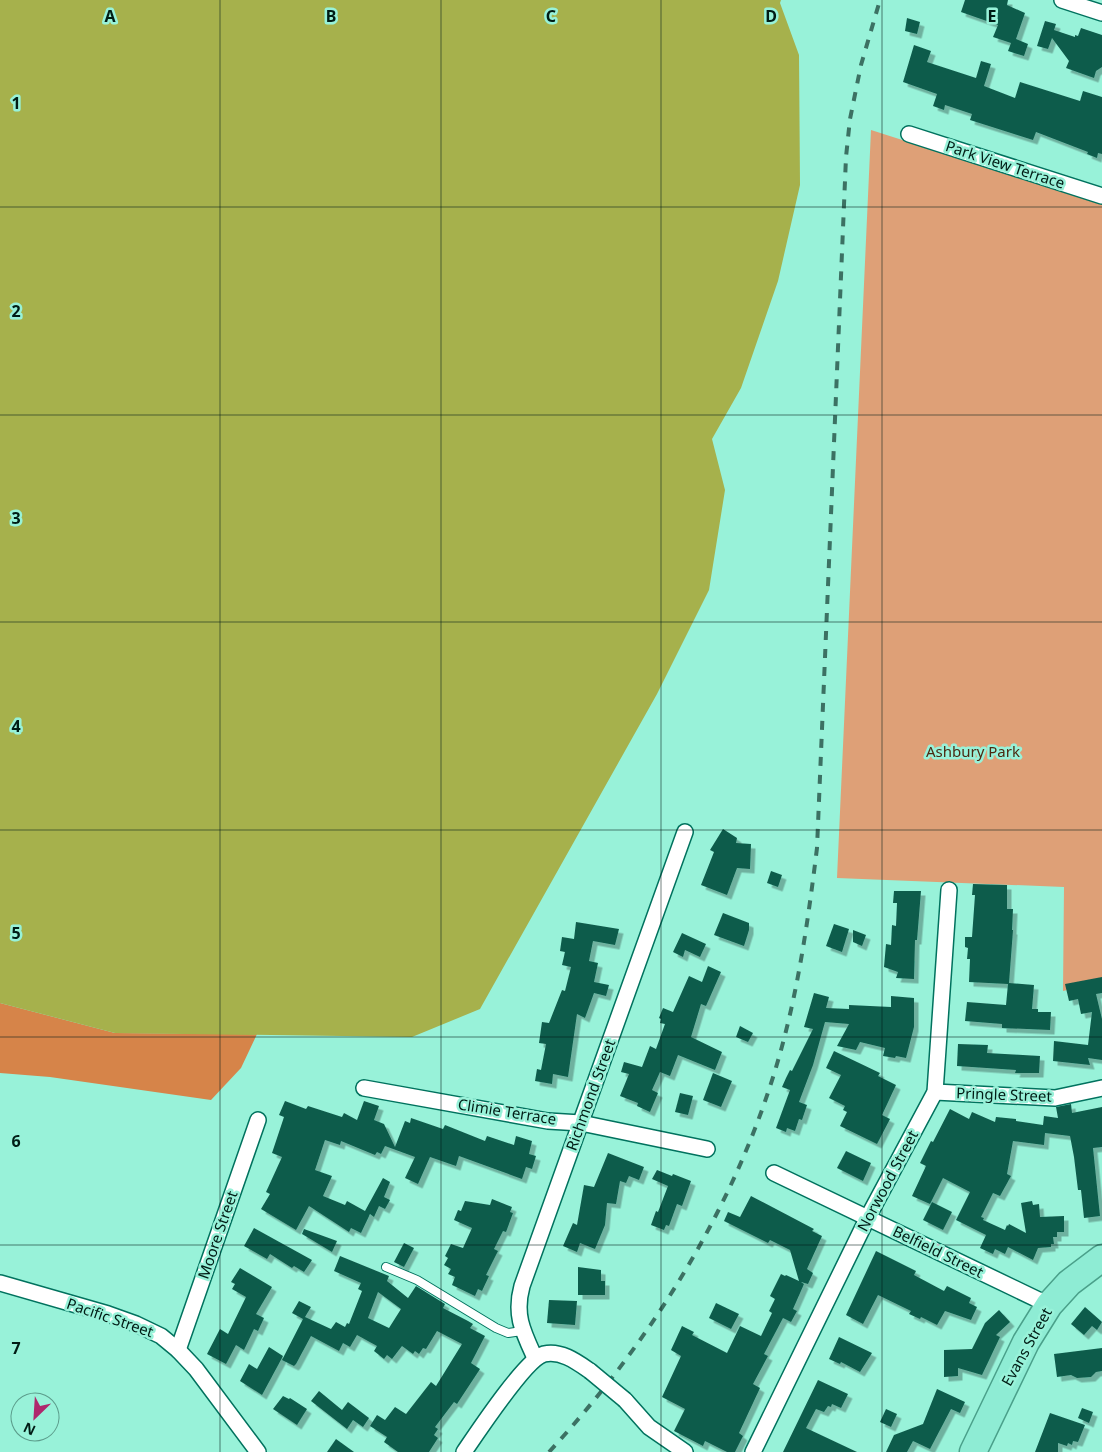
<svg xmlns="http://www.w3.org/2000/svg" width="1102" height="1452" font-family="'Noto Sans',sans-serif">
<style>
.green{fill:#dea077}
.forest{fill:#d68449}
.water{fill:#a6b14c}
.building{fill:#0f5b4b;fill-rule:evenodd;filter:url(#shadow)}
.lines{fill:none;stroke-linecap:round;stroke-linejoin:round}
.service-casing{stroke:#01725e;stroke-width:10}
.minor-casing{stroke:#01725e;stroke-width:18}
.trunk-casing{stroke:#4aa08a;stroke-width:29}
.service{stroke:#fff;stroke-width:8}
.minor{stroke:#fff;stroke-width:15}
.trunk{stroke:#8eecd4;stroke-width:26}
.rail{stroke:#3c7163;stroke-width:4;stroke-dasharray:9 9;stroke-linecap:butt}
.minor-bridge-casing{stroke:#01725e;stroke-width:18;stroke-linecap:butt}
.minor-bridge{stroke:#fff;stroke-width:15}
.grid{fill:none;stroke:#001c15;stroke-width:1;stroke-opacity:0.55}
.labels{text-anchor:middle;stroke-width:5;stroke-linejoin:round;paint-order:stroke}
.street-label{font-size:15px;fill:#001c15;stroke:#98f2d9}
.park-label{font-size:15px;fill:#4c2a12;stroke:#98f2d9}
.grid-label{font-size:16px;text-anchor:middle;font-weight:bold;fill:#001c15;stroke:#98f2d9;stroke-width:5;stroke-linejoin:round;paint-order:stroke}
</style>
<defs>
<filter id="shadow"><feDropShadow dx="4.5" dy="4.5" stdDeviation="0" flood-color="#0004"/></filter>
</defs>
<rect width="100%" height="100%" fill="#98f2d9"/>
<!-- green -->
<path class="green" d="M871,130L1102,204V982L1063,991L1064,887L837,878Z"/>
<!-- forest -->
<path class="forest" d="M0,1003L115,1033L257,1034L241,1068L211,1100L50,1077L0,1073Z"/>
<!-- water -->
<path class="water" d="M0,0H781L780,3L799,55L800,185L778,281L741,388L712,439L725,490L709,590L657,694L480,1009L412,1037L115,1033L0,1003Z"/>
<!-- building -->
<g class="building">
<path d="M965,0H1008L1007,5L1025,13L1016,39L1028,44L1024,56L1008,51L1011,43L993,37L998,25L961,12Z"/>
<path d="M907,18L920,22L917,34L905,31Z"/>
<path d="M1045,21L1056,24L1054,30L1075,37V35L1078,36L1081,28L1102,35V67L1096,71L1094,78L1066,68L1069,61L1052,38L1048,49L1037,46Z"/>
<path d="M914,45L931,51L927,62L976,78L981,61L991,64L984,86L1015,98L1020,82L1080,101L1083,91L1102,97V154L1098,153L1097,158L1087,154L1088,152L1036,132L1033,140L970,120L972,114L945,105L944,110L933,106L937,94L903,82Z"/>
<path d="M723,829L737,838L736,843L751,844L750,869L737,868L727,895L701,885L714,852L710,850Z"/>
<path d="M771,871L782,875L778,887L767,883Z"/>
<path d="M973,884L1007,885V909H1013L1012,930H1013L1009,983L1034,985L1032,1009H1038V1012H1051L1050,1030L1002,1028V1024L965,1021L967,1002L1006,1005L1008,984L969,982L970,959H967L968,948L965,947V937H972L975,895H972Z"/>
<path d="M894,891H921L917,940H915L914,979L896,978L898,972L884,967L886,944L891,945L892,925L896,926L897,903H893Z"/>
<path d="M723,913L749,923V930L744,946L714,935Z"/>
<path d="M576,922L619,929L615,945L593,941L589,961L598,963L594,982L609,985L606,996L594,993L585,1018L577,1014L568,1077L553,1074L552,1084L535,1081L537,1069L541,1070L546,1044L539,1043L542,1022L549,1023L562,990L565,991L571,967L562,965L565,952L560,951L562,937L574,939Z"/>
<path d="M834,924L849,929L842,952L826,946Z"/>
<path d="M853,930L866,935L862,946L853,942Z"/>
<path d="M682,933L706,944L700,957L685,950L683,957L673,952Z"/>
<path d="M708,966L721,972L706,1006L701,1004L691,1037L722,1052L715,1070L678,1055L670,1076L660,1072L652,1090L658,1093L650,1112L637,1106L638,1103L620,1096L629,1074L621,1072L624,1062L642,1067L650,1046L656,1049L665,1024L660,1023L661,1019L659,1018L663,1008L673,1012L689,976L702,982Z"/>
<path d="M1102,977V993L1096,994L1102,1019V1060L1088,1058L1090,1065L1053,1061L1054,1041L1088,1045L1092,1012L1081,1014L1078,999L1069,1001L1065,984Z"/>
<path d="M814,993L829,997L826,1008L849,1009V1005L891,1007V996L914,998V1027L906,1058L896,1056L895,1058L883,1056L885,1048L860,1042L856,1050L837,1046L849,1024L825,1022L813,1065L799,1102L807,1105L802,1120L799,1119L795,1131L787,1128L786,1132L776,1128L790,1090L782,1087L786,1078L790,1070L792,1071L813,1029L804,1027Z"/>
<path d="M740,1026L753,1033L748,1042L736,1037Z"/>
<path d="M958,1044L988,1045L987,1053L1040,1056L1039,1073H1015L1016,1070L957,1066Z"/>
<path d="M834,1051L880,1073L878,1076L896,1085L882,1115L890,1119L877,1144L840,1126L847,1112L843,1110L845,1106L829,1098L841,1075L826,1068Z"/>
<path d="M713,1073L732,1081L721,1107L703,1100Z"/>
<path d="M680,1093L693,1096L688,1115L675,1112Z"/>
<path d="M285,1101L306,1109L308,1106L342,1117L344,1113L357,1120L364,1101L379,1106L374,1120L384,1124L395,1147L405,1121L410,1123L411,1118L443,1129L445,1125L485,1141L487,1136L514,1145L516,1136L532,1141L529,1154L536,1156L532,1169L526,1167L522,1179L459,1156L456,1166L430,1157L418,1184L405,1178L415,1157L385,1146L381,1154L377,1152L375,1155L341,1141L340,1145L325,1140L315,1170L332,1176L323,1196L345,1205L347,1201L365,1211L383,1178L390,1182L384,1197L390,1200L385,1209L379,1206L374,1217L370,1214L361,1233L351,1228L349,1232L309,1206L296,1230L261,1209L270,1194L266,1192L282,1157L272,1153L284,1117L279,1115Z"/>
<path d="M1071,1104L1072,1113L1102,1107V1147L1093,1148L1100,1216L1084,1218L1081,1190H1078L1074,1157L1070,1136L1045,1133L1044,1145L1013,1141L1007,1174L1011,1176L1000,1196L993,1193L981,1217L984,1218L983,1220L1005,1230L1007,1225L1008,1226L1009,1224L1026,1233L1021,1203L1032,1201L1033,1205L1039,1204L1040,1217L1064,1216V1232H1057V1237H1053L1054,1244H1051V1247L1038,1248L1033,1260L1008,1247L1005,1254L995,1249L993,1254L980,1248L986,1235L956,1220L970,1192L943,1178L930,1204L912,1196L926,1166L920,1163L931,1141L933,1142L950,1109L969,1119L972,1112L995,1122L996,1117L1016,1119V1121L1043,1125L1044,1116L1058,1118L1056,1107Z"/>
<path d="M846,1151L871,1163L863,1181L837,1168Z"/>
<path d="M608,1153L644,1167L639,1180L629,1176L626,1183L620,1181L616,1204L607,1203L605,1225L595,1249L580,1243L577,1252L563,1246L573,1223L577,1225L584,1185L594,1187Z"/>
<path d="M657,1170L672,1176L673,1174L691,1181L682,1206L677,1204L669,1226L666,1225L664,1230L651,1225L656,1211L658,1212L668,1186L652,1179Z"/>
<path d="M751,1196L814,1229L812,1231L822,1236L807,1269L813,1273L808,1284L801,1282L804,1284L793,1309L797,1311L791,1322L783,1318L764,1354L768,1356L753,1384L760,1388L739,1433L743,1436L735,1452H727L705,1441L703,1446L674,1431L685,1409L662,1397L681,1356L671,1350L682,1326L694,1332L692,1335L727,1353L740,1326L761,1336L772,1313L769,1311L775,1299L770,1296L781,1274L785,1276L786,1275L799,1281L790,1250L770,1240L768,1243L724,1221L728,1212L740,1217Z"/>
<path d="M492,1199L512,1207L510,1212L513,1213L506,1232L503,1231L494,1249L498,1251L486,1275L489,1276L482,1291L478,1289L475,1296L452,1285L455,1277L448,1274L451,1269L444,1265L448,1258L445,1256L451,1244L463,1248L472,1228L454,1220L458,1210L461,1211L465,1201L490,1205Z"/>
<path d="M932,1202L952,1212L943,1230L923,1220Z"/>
<path d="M254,1228L312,1260L304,1272L294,1266L292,1268L270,1254L267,1259L244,1246Z"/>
<path d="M304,1229L337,1241L332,1252L302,1234Z"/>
<path d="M404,1243L414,1248L404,1267L394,1262Z"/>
<path d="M876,1251L916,1271L914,1275L944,1291L947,1286L971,1298L969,1303L977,1307L971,1320L945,1311L937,1325L921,1317L920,1319L909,1314L911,1311L878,1295L863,1324L846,1315Z"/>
<path d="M340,1256L389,1276L387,1281L408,1298L416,1286L445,1304L443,1308L468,1321L473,1324L470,1328L485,1336L471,1363L480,1369L457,1404L454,1402L435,1427L438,1429L434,1435L438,1438L429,1452H398L384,1442L387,1437L370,1426L377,1415L385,1420L395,1407L406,1414L431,1382L436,1386L462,1344L437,1331L426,1349L423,1348L419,1354L415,1351L413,1354L402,1346L392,1359L387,1355L384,1359L374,1351L377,1346L357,1335L350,1347L343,1343L339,1351L311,1336L296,1364L294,1366L282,1360L303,1319L292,1313L299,1301L311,1307L305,1317L331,1329L336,1322L345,1327L347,1323L349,1324L362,1291L358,1289L361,1283L334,1271ZM378,1292L401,1309L389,1328L368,1318Z"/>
<path d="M578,1267L601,1270V1281H605V1295H578Z"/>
<path d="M240,1268L272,1287L256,1314L264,1318L258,1331L254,1329L244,1350L236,1345L226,1364L207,1354L220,1329L228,1334L246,1297L232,1289L235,1284L231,1282Z"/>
<path d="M549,1300L577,1301L575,1325L547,1323Z"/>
<path d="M716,1303L739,1314L731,1329L709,1318Z"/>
<path d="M1085,1307L1102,1322L1097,1330L1092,1326L1084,1335L1071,1324Z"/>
<path d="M999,1310L1010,1322L996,1335L1000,1337L982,1375L958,1368V1376L944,1377V1350L972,1349L985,1323Z"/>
<path d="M839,1337L872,1353L860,1372L841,1362L840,1364L829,1359Z"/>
<path d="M269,1347L283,1356L262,1395L240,1381L249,1364L257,1369Z"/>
<path d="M1102,1348V1371L1096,1372L1091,1377L1077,1378L1071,1375L1057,1377L1054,1354Z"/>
<path d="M818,1380L848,1394L841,1408L832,1404L831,1407L828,1406L824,1412L816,1409L806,1428L857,1452H783Z"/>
<path d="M937,1389L965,1402L960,1413L951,1409L930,1449L913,1441L907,1452H886L894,1435L923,1424Z"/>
<path d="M319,1391L342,1410L348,1402L369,1418L363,1427L353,1420L347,1429L311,1401Z"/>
<path d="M283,1396L289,1399L290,1398L307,1409L297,1425L273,1409Z"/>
<path d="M1082,1408L1093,1412L1089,1423L1078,1418Z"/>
<path d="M886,1409L897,1414L891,1427L880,1422Z"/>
<path d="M1050,1413L1085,1425L1078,1442L1073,1441L1072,1445L1068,1443L1067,1446L1058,1443V1452H1035Z"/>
<path d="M336,1439L354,1452H327Z"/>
</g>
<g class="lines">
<!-- service casing -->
<g class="service-casing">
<path id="service" d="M386,1267L417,1280L496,1328L508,1333L522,1331"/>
</g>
<!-- minor casing -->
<g class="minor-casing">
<g id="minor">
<path d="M1062,0L1102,13"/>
<path d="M909,134L1102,196"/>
<path d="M364,1088L548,1121L581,1123L707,1149"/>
<path d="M935,1092L1055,1098L1102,1088"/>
<path d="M774,1173L1049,1305"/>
<path d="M0,1283L108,1314L136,1324L161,1336L178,1350L196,1369L258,1452"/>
<path d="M178,1350L258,1120"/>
<path d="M535,1358C523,1332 514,1315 522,1286L685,832"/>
<path d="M625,1400L649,1427L685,1452"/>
<path d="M464,1452C477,1433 526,1359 544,1354C561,1350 577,1362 590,1371"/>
<path d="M753,1452L868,1217L935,1092L949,890"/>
</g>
</g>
<!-- trunk casing -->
<g class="trunk-casing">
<path id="trunk" d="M973,1452L1026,1342L1049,1305L1069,1283L1102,1258"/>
</g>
<!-- service -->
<use href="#service" class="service"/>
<!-- minor -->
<use href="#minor" class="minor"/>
<!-- trunk -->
<use href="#trunk" class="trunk"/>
<!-- rail -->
<path class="rail" d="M549,1452C650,1343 735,1207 777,1064C798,993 808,921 817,848L846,157L850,119L861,65L880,0"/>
<!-- minor-bridge casing -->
<g class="minor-bridge-casing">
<path id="minor-bridge" d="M590,1371L625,1400"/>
</g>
<!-- minor-bridge -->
<use href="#minor-bridge" class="minor-bridge"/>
</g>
<!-- grid -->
<path class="grid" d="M220,0V1452M441,0V1452M661,0V1452M882,0V1452M0,207H1102M0,415H1102M0,622H1102M0,830H1102M0,1037H1102M0,1245H1102"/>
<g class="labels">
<!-- street labels -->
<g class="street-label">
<text transform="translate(1005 165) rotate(18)" y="5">Park View Terrace</text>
<text transform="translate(591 1095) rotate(-70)" y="5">Richmond Street</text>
<text transform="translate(1004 1095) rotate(2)" y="5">Pringle Street</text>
<text transform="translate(507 1112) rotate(9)" y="5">Climie Terrace</text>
<text transform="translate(888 1181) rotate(-62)" y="5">Norwood Street</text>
<text transform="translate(218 1235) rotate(-71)" y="5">Moore Street</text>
<text transform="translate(938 1252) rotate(26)" y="5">Belfield Street</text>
<text transform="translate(110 1318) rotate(19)" y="5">Pacific Street</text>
<text transform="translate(1027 1347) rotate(-61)" y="5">Evans Street</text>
</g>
<!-- park labels -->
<g class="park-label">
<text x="973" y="757">Ashbury Park</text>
</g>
</g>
<g class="grid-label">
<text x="110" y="22">A</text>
<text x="331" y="22">B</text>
<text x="551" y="22">C</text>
<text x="771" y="22">D</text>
<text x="992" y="22">E</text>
<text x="16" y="109">1</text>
<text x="16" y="317">2</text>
<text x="16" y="524">3</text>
<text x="16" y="732">4</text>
<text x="16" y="939">5</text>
<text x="16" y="1147">6</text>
<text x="16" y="1354">7</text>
</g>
<!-- north arrow -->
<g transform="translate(35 1417) rotate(205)"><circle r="24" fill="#98f2d9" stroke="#5b9c8b"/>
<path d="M0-4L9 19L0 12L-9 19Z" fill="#af286d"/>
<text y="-8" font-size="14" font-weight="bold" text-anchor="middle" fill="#001c15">N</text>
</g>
</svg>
